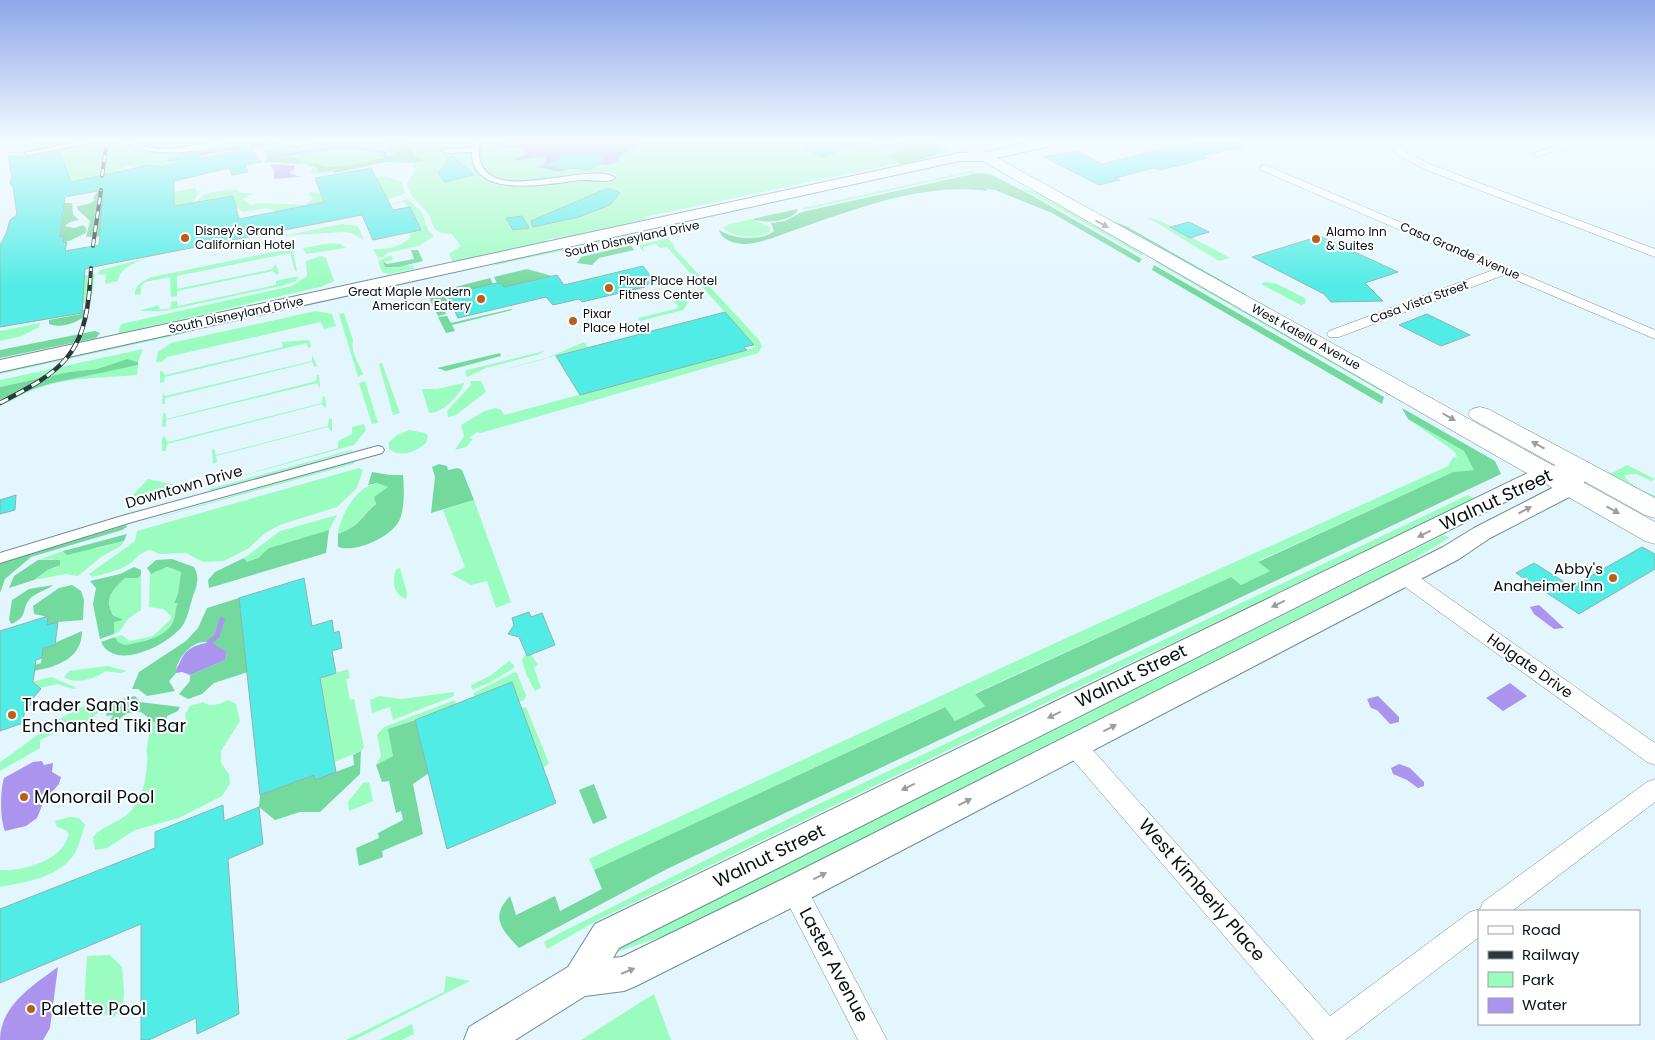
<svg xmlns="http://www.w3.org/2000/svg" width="1655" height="1040" font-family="Poppins,sans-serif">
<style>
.green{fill:#9afcbf}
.forest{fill:#74d99c}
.water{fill:#ab94ed}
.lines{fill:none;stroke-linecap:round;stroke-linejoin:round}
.stream-far1{stroke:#ab94ed;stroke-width:3}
.stream{stroke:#ab94ed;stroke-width:5.5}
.building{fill:#51ece5;stroke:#90b2b0;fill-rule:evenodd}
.pedestrian-casing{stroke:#6f8c98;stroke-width:2}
.minor-casing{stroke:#6f8c98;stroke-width:1}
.tertiary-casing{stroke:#6f8c98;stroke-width:2}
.secondary-casing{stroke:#6f8c98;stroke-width:2}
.primary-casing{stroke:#6f8c98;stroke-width:1}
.pedestrian{fill:#fff;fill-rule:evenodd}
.minor{fill:#fff;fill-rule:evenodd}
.tertiary{fill:#fff;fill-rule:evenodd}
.secondary{fill:#fff;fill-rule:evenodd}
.primary{fill:#fff;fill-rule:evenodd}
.rail-far1-casing{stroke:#2c383d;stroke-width:4}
.rail-casing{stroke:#2c383d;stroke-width:4.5}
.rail-far1{stroke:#fff;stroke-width:2.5;stroke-dasharray:7;stroke-linecap:butt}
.rail{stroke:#fff;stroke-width:3;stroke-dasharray:9;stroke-linecap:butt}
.oneway{fill:#9b9fa1}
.poi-dot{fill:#bd5e16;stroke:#fff;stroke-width:2}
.labels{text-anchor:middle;stroke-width:4;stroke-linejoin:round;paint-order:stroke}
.far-poi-label{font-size:12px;fill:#051014;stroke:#fff;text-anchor:start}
.far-street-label{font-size:12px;fill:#051014;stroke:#fff}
.street-label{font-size:15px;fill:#051014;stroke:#fff}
.poi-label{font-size:15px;fill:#051014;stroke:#fff;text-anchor:end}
.near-street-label{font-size:18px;fill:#051014;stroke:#fff}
.near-poi-label{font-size:18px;fill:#051014;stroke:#fff;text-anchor:start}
</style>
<rect width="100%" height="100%" fill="#e3f6fe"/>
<!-- green -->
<g class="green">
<path d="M21,141H868L893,152L888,156L899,163L645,217L647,220L555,239L554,238L546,240L547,242L453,262L449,254L461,246L452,234C445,234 443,234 437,231C432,227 432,220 429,215C421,203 409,198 407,183L415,171L414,163H417V161L393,160L337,170C330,172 319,177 309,172L314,168L296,161L264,162L267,159L264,155L266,154L261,148L235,151L162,167L128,166L107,175L68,182L61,153L58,151L28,154V145Z"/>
<path d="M973,170L975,172L803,210V208Z"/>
<path d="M384,176L401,181L405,193L387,200L375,178Z"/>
<path d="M195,188L198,194L192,204L167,209L173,192Z"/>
<path d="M1022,188L1035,192L1142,253L1143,256L1035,195L1020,189Z"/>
<path d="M236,189L242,193H254L243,199L250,205L260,203L305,205L313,198L309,195L310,192L324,193L321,197L324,202L277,211L266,208L243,212L239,209L197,203C202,189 224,192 236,189Z"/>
<path d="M408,199L422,213L428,230L434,236L419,246L387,253L383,257L378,258L373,249C386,250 400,247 410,238V234L421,230L410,207H407L404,202L390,205Z"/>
<path d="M1147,217L1161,221L1230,258L1219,261Z"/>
<path d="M752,219L770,227V231C757,240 734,238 723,228L729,224Z"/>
<path d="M341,224L358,226L364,240L352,233L343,232L283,236Z"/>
<path d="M652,230L654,231L491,266L505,260Z"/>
<path d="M668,238L675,246L673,247L759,340L762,346L758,353L481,433L477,432L469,438L473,439L466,447L455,450L464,436L461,425L485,411L496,408L501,410L504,415L756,347L667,247L660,248L656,244L643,247L644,252L640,248V245Z"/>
<path d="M331,243L341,244L346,248L306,254L303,248Z"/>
<path d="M288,249L293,250L297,271H295L290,253L177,276V289L273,269V266L276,264L279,273L277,275L273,271L177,291V296L171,297L170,277L145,282L141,286V294L135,295C135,284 143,281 152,277Z"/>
<path d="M391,255L393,260L383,262L393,268L425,263L413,265L414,269L389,274L382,272L378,261Z"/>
<path d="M321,256L326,258L334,281L320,287L118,334L121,324L292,286L307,276L306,261Z"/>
<path d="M151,257C138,261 120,267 118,281L105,284L106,274L98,275L100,270Z"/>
<path d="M1155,262H1159L1377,385L1382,392Z"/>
<path d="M95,274L92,295L82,305L83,276Z"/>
<path d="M298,276L296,281L281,286L164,311H139L159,305V310L171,308V302L177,301L178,306L276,285V281Z"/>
<path d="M1265,282L1277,284L1305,298L1306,303L1301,305L1261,284Z"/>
<path d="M683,296L688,303L683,310L640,321L638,318L679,308L672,298Z"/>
<path d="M316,311L332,314L336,326L324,329L321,322L167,357L162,362H156L158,352L171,343Z"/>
<path d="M344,313L353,340C350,351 359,364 363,374L358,377L339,314Z"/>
<path d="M40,323L39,327L22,336L0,341V331Z"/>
<path d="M210,326L173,336L0,374V370Z"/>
<path d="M307,340L310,341L311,347L308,348L307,343L165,377L164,382L160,383V372L162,371L165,375L283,347L282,342Z"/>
<path d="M584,342L588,347L498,371L542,360Z"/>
<path d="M143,349L138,362L127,359L97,369L69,372L0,387V380Z"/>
<path d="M544,351L540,354L486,368L467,377L465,372L467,370Z"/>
<path d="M312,355L317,366L315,367L312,362L165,398V404H162L163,392L165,396L312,361Z"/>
<path d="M382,363L400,413L393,415L379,364Z"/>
<path d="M138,365L137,375C103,378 67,377 35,389C23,394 11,401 0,406V400L60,380Z"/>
<path d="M317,375H319L320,388L317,383L166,420V426L162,427L163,413L166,414V419L316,381Z"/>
<path d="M365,381L378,423L372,424L359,383Z"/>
<path d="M470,381H481L486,392L456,415L448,417L447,411L471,385Z"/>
<path d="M464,383C461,394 443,414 429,413L422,389H437Z"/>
<path d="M323,396L325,397L326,409L322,404L167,444L166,451H162V438L164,436L168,442L322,403Z"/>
<path d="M329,418L332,419V432L328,427L216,456L217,462L213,464L212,450L214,449L216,455L328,426Z"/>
<path d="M1408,419L1464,451L1474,470L1453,472L1258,561L1270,571L1241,585L1231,577L975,693L985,706L955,721L944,707L594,870L589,859L612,848L1064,639L1448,466L1453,457L1458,458L1454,451Z"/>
<path d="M364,424L366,430L354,445L195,489L338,448V441L352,434V427Z"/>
<path d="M409,430L425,433L428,436L426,443C416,452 400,458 389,449V442L397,435Z"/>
<path d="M351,450L353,451L210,491V489Z"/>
<path d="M352,461H356L353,464L136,524Z"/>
<path d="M1627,465L1655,479L1651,481L1636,474L1624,475C1630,487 1644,490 1655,496V501L1605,472L1612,473Z"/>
<path d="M359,468L363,470L357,488L337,507L280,525L265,533L249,548L224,561L203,562L186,553L159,554L151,550C140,552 138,556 131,563C124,569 101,575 92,577L89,574L135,541L137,531Z"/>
<path d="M148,479L176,485L177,494L159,499L132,496Z"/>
<path d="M377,483L388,487L374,497L376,503C359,518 362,525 338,534C340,515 357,486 377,483Z"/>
<path d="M1468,495L1475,499L1056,698L602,918L547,949L544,942L560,933L800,813Z"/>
<path d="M474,500L511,602L496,608L487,581L471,585L451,574L465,567L443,510Z"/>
<path d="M337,515L329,530L269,548L258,558L247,562L244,558L280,531Z"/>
<path d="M1444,535L1449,538L1403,566L687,928L617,952L615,948Z"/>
<path d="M124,541L121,546L101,557L78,576L66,574L34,580L46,571L56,568L53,559L38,560L63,551L100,548Z"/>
<path d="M163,567L181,572L178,595L174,602L178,603C175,609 176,616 173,621C165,639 142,642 125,645L118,642L115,637L122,635L130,641L153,636L171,619V616L163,609L149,607L150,573L157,572Z"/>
<path d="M400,568L407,593L406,599C393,594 392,582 396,569Z"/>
<path d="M141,575V610L128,619L119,632L114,634V622L120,619C97,606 113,591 125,578H138Z"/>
<path d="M531,654L538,665L534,667L541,688L535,691L526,674L522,660L524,656Z"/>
<path d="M509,661L514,665V668L491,682L472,690L471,685L490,676Z"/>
<path d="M107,666L127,671L120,673L105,671C96,679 75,685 64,677L69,671Z"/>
<path d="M348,669L350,678L346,679L350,700L354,699L364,747L361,751L334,762L320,678Z"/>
<path d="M515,672L517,673L526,695L524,700L519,702L512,682L475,697L473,693Z"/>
<path d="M51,677L77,688L73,689L57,684L32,690L28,683Z"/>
<path d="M454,692V696L393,720L390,707L372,713L370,700L379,696L402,699Z"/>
<path d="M228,700L236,704L240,721L221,751V763L229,774L230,784L222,796L179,818L135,830L107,848L95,850L93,837C102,826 118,823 129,813C142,801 146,780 147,763C148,757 146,752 147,747C148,735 153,728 149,717C163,726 172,733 188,725L185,714L190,706L203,702C211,708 220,704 228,700Z"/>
<path d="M455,700L456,704L389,729L393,756L376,765L381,756L377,735L384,727Z"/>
<path d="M89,704L97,705L99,712L89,721L70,726L40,740V748L0,771V762C30,743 56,716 89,704Z"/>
<path d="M526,707L549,763L543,768L521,708Z"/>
<path d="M369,782L373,801L349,811L348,802L363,783Z"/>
<path d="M69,817L79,818L85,825C82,833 80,843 76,851C62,877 27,882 0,887V870C18,872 50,863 62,848C65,844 67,839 69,834L66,830L57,827L55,821Z"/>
<path d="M110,955L122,967L124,993L123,1006L114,1017L84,1009L87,956Z"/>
<path d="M446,976L470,981L354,1040H346L444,992Z"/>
<path d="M654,994L671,1040H581Z"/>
<path d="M412,1024L414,1034L402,1040H379Z"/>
</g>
<!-- forest -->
<g class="forest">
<path d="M384,141H406L415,157L422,158L423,161L411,163L387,162L334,173L332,171L337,170L319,172L316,167L309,165L315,163L325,167L347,166L397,155L393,151H386L394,147H388L391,144L380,143Z"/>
<path d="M900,141H934L946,150L944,153L902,165L888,156L896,149Z"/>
<path d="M321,143L327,145L290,148L270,157L282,155L302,159L300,163L303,164L264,162L267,159L264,151L278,145Z"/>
<path d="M977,173L990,174L1033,196L1142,259L1139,263L1052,213L995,190L986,189L988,191C925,183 865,206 806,226C787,232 767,242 747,244C738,244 725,242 720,233L719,230C734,239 760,242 774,231L771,223L785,221L802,212Z"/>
<path d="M112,188L109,202L102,203L100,231L104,236L86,237L90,221L78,210L77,206L89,204L95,200L93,198L99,190Z"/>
<path d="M59,203H72L73,214L79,220L70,222L65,226L74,228L83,225L86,228V233L69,241L58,243L64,236L60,237L64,210L61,211Z"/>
<path d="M798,209C793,222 763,224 752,219Z"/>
<path d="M1103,218L1126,226L1243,293L1238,294Z"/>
<path d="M631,245L634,250L599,258L592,265L577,263L581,257Z"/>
<path d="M411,250H418L423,261L399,267H385L383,261L387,264L414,259Z"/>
<path d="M1154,265L1384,397L1382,404L1152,270Z"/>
<path d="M527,269L552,276L504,287L502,284L497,283L494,277Z"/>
<path d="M490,278L493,284L447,294L445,297L450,306L444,307L446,314L438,316L430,300L432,293Z"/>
<path d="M88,309L89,313C79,322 62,329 49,324V320L81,314L82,310Z"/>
<path d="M511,309L512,310L452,325L455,331L446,333L438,317L447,316L451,323Z"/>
<path d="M95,331L100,333L96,338L0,358V350Z"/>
<path d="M500,353L501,356L446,371L437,368Z"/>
<path d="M127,359L138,362V365L52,383L0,400V387L69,372L97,369Z"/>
<path d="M1402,408L1495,461L1501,474L667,869L519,948C501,929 490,917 510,896L516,915L555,896L560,911L602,889L594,870L945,707L955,721L985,706L975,694L1231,577L1241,585L1270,571L1258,562L1453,472L1474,470L1464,451L1408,419Z"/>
<path d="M439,464L447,466L448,470L458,468L462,470L474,500L431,513L435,477L432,467Z"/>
<path d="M372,472L390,475H403C404,487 405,510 399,521C390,538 355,553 338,547V534C362,525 359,518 376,504L374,497L388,487L377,483L368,485Z"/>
<path d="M126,525L127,527L122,530L31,557L5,579L0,593V563Z"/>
<path d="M329,530L326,553L209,588L208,580L215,572L244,558L247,562L258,558L269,548Z"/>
<path d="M127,534L124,541L67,555L63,551Z"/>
<path d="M172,559L194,567C200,578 197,585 193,596C190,605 188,617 183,625C169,645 115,672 101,642L115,637L118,642L125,645C142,642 168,638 174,619C176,613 175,608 178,603H174L178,594L181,572L167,567L151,574L147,568L156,560Z"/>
<path d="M38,560H60V565L46,571L34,580L9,588L14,576Z"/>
<path d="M134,567L141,570V575L138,578H125C113,590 103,599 113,615L123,620L114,622V634L100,639L93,604L96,588L90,581L120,574Z"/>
<path d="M53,585C47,590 38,592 32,597C20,607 30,617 11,624L9,619L12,600L29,589Z"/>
<path d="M72,585L81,591L84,600L83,620L58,622L47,625L48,617L34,614L33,606L59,588Z"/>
<path d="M239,598L248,672L214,683L202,694L188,699L179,694L190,681V675L225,660L227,652C222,650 215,645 210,643C194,637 175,660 176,673L169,681L175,691L147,696L138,689H132L139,672L186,641L198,628L207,608Z"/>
<path d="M82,631C82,671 29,671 0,676L41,663L43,648Z"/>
<path d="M135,696L140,702L180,707L178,711L167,716L166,722L169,725L179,723L180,727H161L141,712L127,713L116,722L108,724L113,715L106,716L108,705L112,701Z"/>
<path d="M415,720L429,773L413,784L423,834L382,851L383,857L359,866L356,848L379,838L378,833L403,820L401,811L396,813L389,781L382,782L376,765L393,756L388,729Z"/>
<path d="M361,751L360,774L320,812H300L275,820L259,807L260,795L314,775L315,780L354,765L353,755Z"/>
<path d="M594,784L607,818L593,824L579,790Z"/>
</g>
<!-- water -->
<g class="water">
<path d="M516,141H644L645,142C637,150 627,150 619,157V161L607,165L598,164L599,161C584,156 562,149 553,164L554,167L568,170C559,174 547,168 537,167L545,163V156L514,161L516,158L527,153L524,149L516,147L495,151L498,144Z"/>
<path d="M276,164L295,166V169L289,173L301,177L274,179V170L270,165Z"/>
<path d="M1539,605L1564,628L1554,629L1534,614L1530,607Z"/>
<path d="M210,642L227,652L225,660L190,675L182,672L176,673C176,667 178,667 180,662C186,648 195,645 210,642Z"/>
<path d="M1510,683L1527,696L1503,711L1486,698Z"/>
<path d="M1378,696L1399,717V722L1390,724L1377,710L1371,708L1367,699Z"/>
<path d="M42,761L44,765L53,763L52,772L61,777L59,784L44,801L37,818L26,826L5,831C0,820 0,791 4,778L33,762Z"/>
<path d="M1399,764L1410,768L1424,782V786L1418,788L1407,780L1393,774L1391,768Z"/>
<path d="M58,967L50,1028L43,1040H0C0,1006 33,985 58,967Z"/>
</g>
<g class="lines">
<!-- stream-far1 -->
<g class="stream-far1">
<path d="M385,153L382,155L387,158"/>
<path d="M193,156C220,147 249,149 276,141"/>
<path d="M270,158C305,151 350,142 385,153"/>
<path d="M169,160L182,158"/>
</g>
<!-- stream -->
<path class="stream" d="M210,642L217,636L222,620"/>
</g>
<!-- building -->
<g class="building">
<path d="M246,141L261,162L245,165L248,172L232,175L229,168L174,181V206L233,196L239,219L324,202L315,178L371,168L393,210L410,207L421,230L373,240L362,215L103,265L85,269L82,313L0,327V245L6,234L10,220L17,215L13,187L10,183L12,177L8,156L28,157L60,151L71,182L149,165L162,167L175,164L179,154L199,152L200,159L238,151ZM103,190L99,245L65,251L67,242H63L64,236L60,237L65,197Z"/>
<path d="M826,141H860V142L824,157L805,150Z"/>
<path d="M1206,141H1241L1242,147L1202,156L1207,158L1184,164L1160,170L1154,168L1115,178L1120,180L1099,185L1044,157L1077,151L1102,164L1166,148L1179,145L1183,147Z"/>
<path d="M582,153L607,158L589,170L542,166L564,156Z"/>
<path d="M451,155L474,175L445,182L438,173Z"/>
<path d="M608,188L620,193L610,205L579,217L533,227L531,221Z"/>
<path d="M522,216L529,228L513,230L506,218Z"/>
<path d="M1189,222L1209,232L1190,238L1170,227Z"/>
<path d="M1320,236L1398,272L1365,283L1383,301L1331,302L1324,294L1252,257Z"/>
<path d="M643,266L653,279L645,287L582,302L579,299L553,305L546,297L458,318L447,294L497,283L502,284L504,287L557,275L564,285Z"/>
<path d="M725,312L754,345L744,347L747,350L580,395L556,356Z"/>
<path d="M1427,314L1470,335L1441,346L1399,325Z"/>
<path d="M16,495L15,510L0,514V500Z"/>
<path d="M1642,547L1655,554V569L1579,614L1516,573L1534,563L1566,583L1569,582L1575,585Z"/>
<path d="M304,578L312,626L332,620L334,633L339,631L342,648L332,651L336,673L320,678L336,772L315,780L314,775L260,795L239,598Z"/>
<path d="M529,612L531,617L542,613L555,645L527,656L519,637L508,634L514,625L512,618Z"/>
<path d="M48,616L47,625L58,622L55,645L43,648L42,658L36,660L33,682L41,689L32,699L31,705L25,707L23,723L0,731V631Z"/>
<path d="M512,682L556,803L447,849L415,720Z"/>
<path d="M223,805L224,821L259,807L263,844L228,859L239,1014L197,1034L196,1018L149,1040H141V924L0,983V909L155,848V832Z"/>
</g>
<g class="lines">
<!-- pedestrian casing -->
<g class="pedestrian-casing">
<g id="pedestrian">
<path d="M83,141H102L28,155L24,153Z"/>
<path d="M120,141C134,141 147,149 161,149C185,149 208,141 231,141C208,154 142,158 120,141Z"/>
<path d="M266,141H325L296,146Z"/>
<path d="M472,141H480C480,148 478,155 480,161C493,206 590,160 615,178C607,184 591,179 581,180C552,183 471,201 472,152L446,153L442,151L446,149L472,148Z"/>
<path d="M378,446L382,447L384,450L382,453L132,522L0,563V553L122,516Z"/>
</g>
</g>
<!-- minor casing -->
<g class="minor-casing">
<g id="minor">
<path d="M1386,141H1396L1404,151L1432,165L1655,249V257L1424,169L1398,155Z"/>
<path d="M1568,141H1584L1537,157L1532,154Z"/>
<path d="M1265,165L1655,330V339L1504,275L1339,337H1329L1327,334L1329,331L1493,270L1261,170V166Z"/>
<path d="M1405,570L1412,572L1655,743V765L1647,762L1398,582L1396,577L1398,572Z"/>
<path d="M1075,737L1083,739L1330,1016L1470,912L1480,909L1483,902L1647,782L1655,779V802L1512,911H1479V937L1345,1040H1314L1067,753L1064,746L1067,739Z"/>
<path d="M794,878L803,881L887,1040H858L781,890L785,881Z"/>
</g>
</g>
<!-- tertiary casing -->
<g class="tertiary-casing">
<path id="tertiary" d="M1564,464C1572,466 1578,464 1586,466L1590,471L1579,492L1490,538L1459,559L805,901L636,986L624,991L585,996L515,1040H464L469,1027L568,967L595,924L1538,468ZM1565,477L1562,483L1474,528L1443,547L783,879L622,957L613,958L619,948L1551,479Z"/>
</g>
<!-- secondary casing -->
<g class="secondary-casing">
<path id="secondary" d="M1034,141H1061L1059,144L983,161H959L0,372V360L959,153H983Z"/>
</g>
<!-- primary casing -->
<g class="primary-casing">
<g id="primary">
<path d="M948,141H967L1655,522V544L1645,541Z"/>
<path d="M1480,407L1488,409L1655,498V518L1645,515L1472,419L1468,414L1472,409Z"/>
</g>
</g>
<!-- pedestrian -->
<use href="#pedestrian" class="pedestrian"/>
<!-- minor -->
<use href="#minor" class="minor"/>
<!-- tertiary -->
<use href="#tertiary" class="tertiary"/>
<!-- secondary -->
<use href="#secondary" class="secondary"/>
<!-- primary -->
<use href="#primary" class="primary"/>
<!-- rail-far1 casing -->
<g class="rail-far1-casing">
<g id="rail-far1">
<path d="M102,176L107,141"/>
<path d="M93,246L101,190"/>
<path d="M90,285L91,268"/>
</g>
</g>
<!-- rail casing -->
<g class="rail-casing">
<path id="rail" d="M0,403C62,371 85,356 90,283"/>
</g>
<!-- rail-far1 -->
<use href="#rail-far1" class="rail-far1"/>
<!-- rail -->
<use href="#rail" class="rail"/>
</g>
<!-- one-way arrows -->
<defs><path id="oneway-solid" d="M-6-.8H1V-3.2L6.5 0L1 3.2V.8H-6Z" transform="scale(1.25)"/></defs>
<g class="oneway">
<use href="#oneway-solid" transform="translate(1102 224) rotate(29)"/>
<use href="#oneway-solid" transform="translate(1449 417) rotate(30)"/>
<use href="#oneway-solid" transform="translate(1538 445) rotate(-151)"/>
<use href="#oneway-solid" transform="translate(1525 510) rotate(-28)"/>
<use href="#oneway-solid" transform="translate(1613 510) rotate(29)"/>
<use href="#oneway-solid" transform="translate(1424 534) rotate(154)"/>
<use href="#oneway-solid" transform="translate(1278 604) rotate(154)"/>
<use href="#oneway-solid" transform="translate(1054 715) rotate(154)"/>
<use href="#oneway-solid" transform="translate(1110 728) rotate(-27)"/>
<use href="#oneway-solid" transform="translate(908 787) rotate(154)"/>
<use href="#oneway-solid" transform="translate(965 802) rotate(-27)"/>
<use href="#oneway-solid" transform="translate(820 876) rotate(-27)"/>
<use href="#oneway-solid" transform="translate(628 971) rotate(-22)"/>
</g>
<!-- sky -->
<linearGradient id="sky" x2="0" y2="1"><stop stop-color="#8fa7ea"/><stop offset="0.49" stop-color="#f2fbff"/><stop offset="1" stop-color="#f2fbff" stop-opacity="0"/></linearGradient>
<rect width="1655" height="287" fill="url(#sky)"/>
<!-- markers -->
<g class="poi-dot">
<circle cx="185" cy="238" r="5"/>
<circle cx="1316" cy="239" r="5"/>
<circle cx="609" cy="288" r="5"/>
<circle cx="481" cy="299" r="5"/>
<circle cx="573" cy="321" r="5"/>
<circle cx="1613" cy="578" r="5"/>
<circle cx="12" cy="715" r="5"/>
<circle cx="24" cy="797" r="5"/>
<circle cx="31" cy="1009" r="5"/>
</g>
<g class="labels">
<!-- far-poi labels -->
<g class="far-poi-label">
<text x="195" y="235">Disney's Grand<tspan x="195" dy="14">Californian Hotel</tspan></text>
<text x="1326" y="236">Alamo Inn<tspan x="1326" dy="14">&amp; Suites</tspan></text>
<text x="619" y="285">Pixar Place Hotel<tspan x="619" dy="14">Fitness Center</tspan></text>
<text x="471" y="296" text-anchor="end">Great Maple Modern<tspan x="471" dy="14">American Eatery</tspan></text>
<text x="583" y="318">Pixar<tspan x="583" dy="14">Place Hotel</tspan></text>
</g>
<!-- far-street labels -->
<g class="far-street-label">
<text transform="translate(632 239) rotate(-12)" y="4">South Disneyland Drive</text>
<text transform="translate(1460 251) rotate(23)" y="4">Casa Grande Avenue</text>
<text transform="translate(1419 302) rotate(-20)" y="4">Casa Vista Street</text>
<text transform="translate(236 315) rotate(-12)" y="4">South Disneyland Drive</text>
<text transform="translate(1306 337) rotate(29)" y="4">West Katella Avenue</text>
</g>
<!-- street labels -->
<g class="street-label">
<text transform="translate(184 487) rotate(-16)" y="5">Downtown Drive</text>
<text transform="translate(1530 666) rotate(35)" y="5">Holgate Drive</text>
</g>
<!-- poi labels -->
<g class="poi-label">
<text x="1603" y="574">Abby's<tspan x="1603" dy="17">Anaheimer Inn</tspan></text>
</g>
<!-- near-street labels -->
<g class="near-street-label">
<text transform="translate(1496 500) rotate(-25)" y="6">Walnut Street</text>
<text transform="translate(1131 676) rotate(-26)" y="6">Walnut Street</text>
<text transform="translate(769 856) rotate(-26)" y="6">Walnut Street</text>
<text transform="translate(1202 890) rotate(49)" y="6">West Kimberly Place</text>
<text transform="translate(834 965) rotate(62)" y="6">Laster Avenue</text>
</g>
<!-- near-poi labels -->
<g class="near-poi-label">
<text x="22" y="711">Trader Sam's<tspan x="22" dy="21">Enchanted Tiki Bar</tspan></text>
<text x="34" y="803">Monorail Pool</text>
<text x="41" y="1015">Palette Pool</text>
</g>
</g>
<!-- legend -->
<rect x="1478" y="910" width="162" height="115" fill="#ffffff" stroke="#9b9fa1"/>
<rect x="1488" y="926" width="25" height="8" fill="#ffffff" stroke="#9b9fa1"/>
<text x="1522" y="935" font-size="15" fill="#051014">Road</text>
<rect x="1488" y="951" width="25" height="8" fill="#2c383d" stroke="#9b9fa1"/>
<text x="1522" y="960" font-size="15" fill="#051014">Railway</text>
<rect x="1488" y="972" width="25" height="15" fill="#9afcbf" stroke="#9b9fa1"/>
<text x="1522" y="985" font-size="15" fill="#051014">Park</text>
<rect x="1488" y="998" width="25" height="15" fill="#ab94ed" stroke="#9b9fa1"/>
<text x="1522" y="1010" font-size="15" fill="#051014">Water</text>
</svg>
